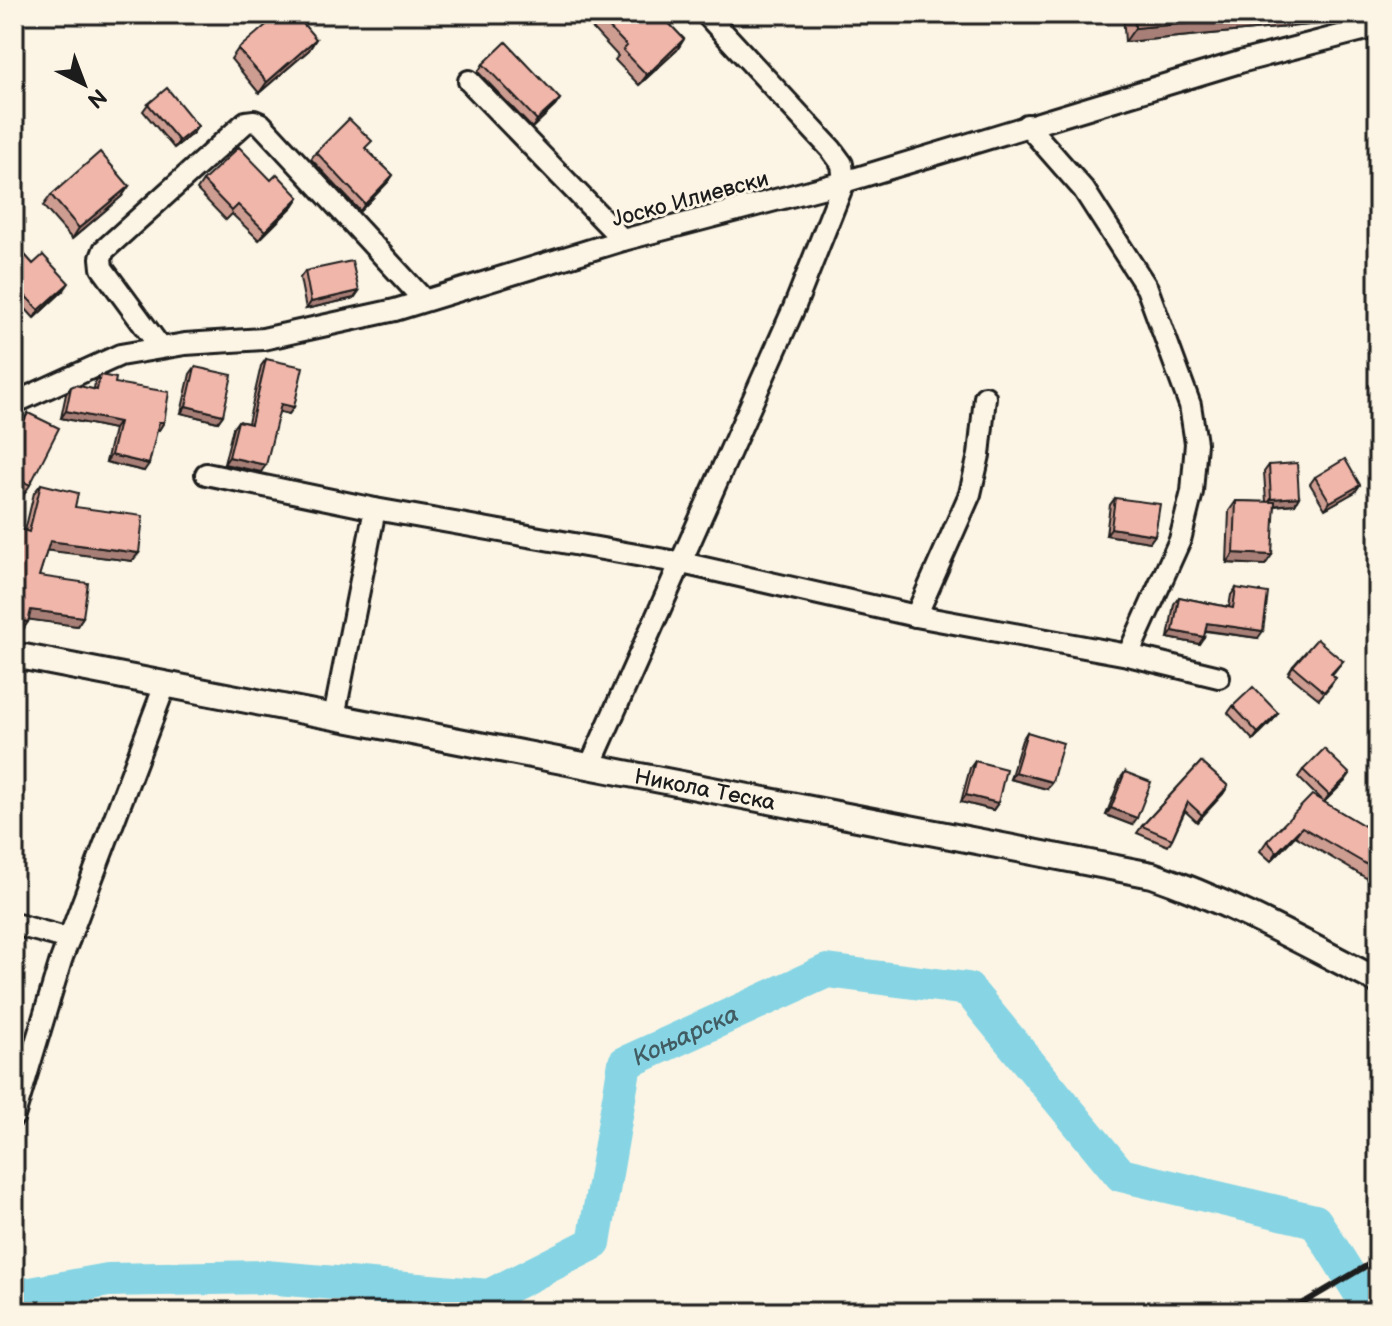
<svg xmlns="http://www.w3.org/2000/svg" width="1392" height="1326" font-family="'Balsamiq Sans',sans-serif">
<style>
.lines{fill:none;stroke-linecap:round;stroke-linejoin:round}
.river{stroke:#86d4e4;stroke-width:34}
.minor-casing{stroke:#1c1c1c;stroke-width:26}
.major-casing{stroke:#1c1c1c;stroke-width:30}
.minor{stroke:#fcf5e5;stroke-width:20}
.major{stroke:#fcf5e5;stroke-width:24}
.rail{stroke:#1c1c1c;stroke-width:6}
.wall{fill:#ce9d92;stroke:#1c1c1c;stroke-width:2}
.shaded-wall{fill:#a87f77;stroke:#1c1c1c;stroke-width:2}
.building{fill:#f0b6aa;stroke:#1c1c1c;stroke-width:2}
.labels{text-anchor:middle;stroke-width:6;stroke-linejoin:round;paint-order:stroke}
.street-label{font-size:22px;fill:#1c1c1c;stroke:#fcf5e5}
.water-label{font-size:24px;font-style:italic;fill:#415c62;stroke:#fcf5e5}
</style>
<rect width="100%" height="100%" fill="#fcf5e5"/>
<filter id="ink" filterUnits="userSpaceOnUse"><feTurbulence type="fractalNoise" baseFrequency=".0125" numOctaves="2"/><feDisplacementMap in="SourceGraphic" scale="16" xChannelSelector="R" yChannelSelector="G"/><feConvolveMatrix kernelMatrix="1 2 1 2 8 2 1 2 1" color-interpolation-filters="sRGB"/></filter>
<g filter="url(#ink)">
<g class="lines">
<!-- river -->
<path class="river" id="s1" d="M14,1297L108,1280L265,1277L489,1296L594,1243L625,1063L827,971L968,989L1121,1175L1315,1221L1372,1312"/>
<!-- minor casing -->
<g class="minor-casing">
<g id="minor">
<path d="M469,81L623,240"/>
<path d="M1027,125L1084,190L1147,288L1190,405L1196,443L1192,492L1180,540L1128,655"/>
<path d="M160,347L102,268L101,258L104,250L246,122L254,121L261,124L424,300"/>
<path d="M14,403L120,355L185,344L263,339L395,310L623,240L844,182L1240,62L1378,26"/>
<path d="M206,474L375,509L682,563L916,616L1128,655L1219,677"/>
<path d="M916,616L970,494L979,455L985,397"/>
<path d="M334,717L375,509"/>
<path d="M590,766L794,308L844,182L842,164L831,149L706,14"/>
<path d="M14,924L69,939"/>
<path d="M14,1116L61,960L165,685"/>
</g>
</g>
<!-- major casing -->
<g class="major-casing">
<g id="major">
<path id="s2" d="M14,655L1152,875C1231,902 1304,943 1378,981"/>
</g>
</g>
<!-- minor -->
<use href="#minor" class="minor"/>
<!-- major -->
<use href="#major" class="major"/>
<!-- rail -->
<path class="rail" d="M1288,1312L1378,1259"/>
</g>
<!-- wall -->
<g class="wall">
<path d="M579,14H660L684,39L677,50L639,85L615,60L618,56Z"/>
<path d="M1123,14H1366L1365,16L1341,22L1125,42Z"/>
<path d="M316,39L309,50L259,93L231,59L238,49Z"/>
<path d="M483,64L560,99L555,106L532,128L478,72Z"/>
<path d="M148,104L198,126L193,133L174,148L143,111Z"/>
<path d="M366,149L393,175L388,182L360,211L311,159L316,152Z"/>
<path d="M271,180L299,197L293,206L259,240L232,214L226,220L197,190L203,181Z"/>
<path d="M129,186L122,196L72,239L43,206L51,195Z"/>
<path d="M14,243L33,264L64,290L34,318L14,296Z"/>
<path d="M305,271L359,291L354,298L306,309L300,278Z"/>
<path d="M266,359L294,407L289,414L279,411L261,472L224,464L233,428L238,421L248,423L261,366Z"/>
<path d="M195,367L223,415L218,422L181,413L190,374Z"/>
<path d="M100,375L115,383L164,422L159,430L157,429L144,471L106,462L114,429L61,418L66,394L71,387L94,389L95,382Z"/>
<path d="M28,413L30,485L23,496L14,491V437L21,423Z"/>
<path d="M1269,465L1299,497L1295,504L1275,506L1265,565L1227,563L1229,511L1236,501L1266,502L1264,472Z"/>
<path d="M1315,477L1355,492L1325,509L1310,484Z"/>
<path d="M41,484L139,553L132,561L47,550L39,576L83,617L77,626L28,619L22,631L25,531L34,493Z"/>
<path d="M1115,498L1155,535L1150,542L1106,535L1110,505Z"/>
<path d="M1236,588L1258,638L1205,631L1199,644L1168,638L1174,604L1179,597L1229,607L1231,595Z"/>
<path d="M1343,661L1332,675L1331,685L1319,699L1288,674L1293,666Z"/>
<path d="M1233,706L1278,713L1273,720L1253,740L1228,713Z"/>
<path d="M1027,732L1047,789L1010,779L1022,740Z"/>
<path d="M975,761L998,803L993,810L961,802L970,768Z"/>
<path d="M1201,762L1228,786L1223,794L1197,822L1185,811L1172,839L1168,846L1137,833L1142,826Z"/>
<path d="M1303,770L1345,781L1324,802L1378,834V885L1295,836L1271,861L1260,851L1267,841L1321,800L1298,777Z"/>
<path d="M1125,772L1132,825L1106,815L1120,779Z"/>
</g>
<!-- shaded-wall -->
<g class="shaded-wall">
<path d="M1288,14H1366L1365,16L1341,22L1125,42L1135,28Z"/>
<path d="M316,39L309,50L259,93L267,82Z"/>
<path d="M684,39L677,50L639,85L647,75Z"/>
<path d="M560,99L555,106L532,128L537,120Z"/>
<path d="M198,126L193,133L174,148L179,141Z"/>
<path d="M393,175L388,182L360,211L365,204Z"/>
<path d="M129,186L122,196L72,239L79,228Z"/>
<path d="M299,197L293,206L259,240L265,231Z"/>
<path d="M69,283L64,290L34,318L39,310Z"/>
<path d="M359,291L354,298L306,309L311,302Z"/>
<path d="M281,404L294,407L289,414L276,411Z"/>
<path d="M186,406L223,415L218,422L181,413Z"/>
<path d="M66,411L119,422L114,429L61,418Z"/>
<path d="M159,422H164L159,430L154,429Z"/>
<path d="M111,455L149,464L144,471L106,462Z"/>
<path d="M229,457L266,465L261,472L224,464Z"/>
<path d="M1360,485L1355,492L1325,509L1330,502Z"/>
<path d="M1299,497L1295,504L1266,506L1271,499Z"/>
<path d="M1111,528L1155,535L1150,542L1106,535Z"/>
<path d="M50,541L139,553L132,561L43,550Z"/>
<path d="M1234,553L1272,555L1265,565L1227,563Z"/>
<path d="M31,610L83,617L77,626L25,619Z"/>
<path d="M14,619L28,622L22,631L14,629Z"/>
<path d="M1207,623L1263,631L1258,638L1202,630Z"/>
<path d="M1173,631L1204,637L1199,644L1168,638Z"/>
<path d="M1278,713L1273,720L1253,740L1258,733Z"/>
<path d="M1015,772L1052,782L1047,789L1010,779Z"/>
<path d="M1350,774L1345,781L1324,802L1329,795Z"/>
<path d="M1228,786L1223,794L1197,822L1202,815Z"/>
<path d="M966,795L998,803L993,810L961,802Z"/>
<path d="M1111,808L1137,818L1132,825L1106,815Z"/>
<path d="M1302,827L1295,836L1271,861L1277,852Z"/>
</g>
<!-- building -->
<g class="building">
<path d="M279,14H295L316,39L267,82L238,49Z"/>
<path d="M596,14H660L684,39L647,75L623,50L627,46Z"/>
<path d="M1134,14H1288L1135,28Z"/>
<path d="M506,42L560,99L537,120L483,64Z"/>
<path d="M167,88L198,126L179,141L148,104Z"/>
<path d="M349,119L372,141L365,148L393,175L365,204L316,152Z"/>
<path d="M239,147L271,180L277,174L299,197L265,231L238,205L232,211L203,181Z"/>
<path d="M100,152L129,186L79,228L51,195Z"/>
<path d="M14,243L33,264L43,255L69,283L39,310L14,284Z"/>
<path d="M352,261L359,291L311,302L305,271Z"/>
<path d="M266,359L303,367L294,407L281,404L266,465L229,457L238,421L251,424Z"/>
<path d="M195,367L232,375L223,415L186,406Z"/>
<path d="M100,375L116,378L115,383L169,392L164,422H159L149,464L111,455L119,422L66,411L71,387L75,385L97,390Z"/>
<path d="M28,413L59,428L30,485L14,477V439L15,440Z"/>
<path d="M1345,459L1360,485L1330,502L1315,477Z"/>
<path d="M1297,463L1299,497L1271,499L1269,465Z"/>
<path d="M41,484L78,493L75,507L143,516L139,553L50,541L39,576L88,583L83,617L31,610L28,622L14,619V527L29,532Z"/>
<path d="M1115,498L1160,504L1155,535L1111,528Z"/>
<path d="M1236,501L1275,502L1272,555L1234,553Z"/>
<path d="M1236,588L1268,593L1263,631L1207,623L1204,637L1173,631L1179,597L1233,608Z"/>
<path d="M1317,639L1343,661L1331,674L1336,678L1324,692L1293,666Z"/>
<path d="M1253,687L1278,713L1258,733L1233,706Z"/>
<path d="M1027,732L1063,743L1052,782L1015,772Z"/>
<path d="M1324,749L1350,774L1329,795L1303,770Z"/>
<path d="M975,761L1006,769L998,803L966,795Z"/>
<path d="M1201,762L1228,786L1202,815L1188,802L1172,839L1142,826Z"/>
<path d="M1125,772L1151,782L1137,818L1111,808Z"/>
<path d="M1312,795L1378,834V871L1302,827L1277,852L1267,841Z"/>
</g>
</g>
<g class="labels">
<!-- street labels -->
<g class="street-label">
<text transform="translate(690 198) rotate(-15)" y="8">Јоско Илиевски</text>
<text dy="8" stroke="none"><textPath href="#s2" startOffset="704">Никола Теска</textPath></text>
</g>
<!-- water labels -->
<g class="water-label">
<text dy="8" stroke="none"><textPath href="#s1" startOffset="844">Коњарска</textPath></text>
</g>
</g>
<!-- margin -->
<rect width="1392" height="1326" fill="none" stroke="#fcf5e5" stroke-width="48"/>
<rect x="24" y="24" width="1344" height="1278" fill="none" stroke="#1c1c1c" stroke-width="3" filter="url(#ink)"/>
<!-- north arrow -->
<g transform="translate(84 84) rotate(138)" stroke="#fcf5e5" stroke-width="6" paint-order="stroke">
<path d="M0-6L14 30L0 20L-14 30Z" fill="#1c1c1c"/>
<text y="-12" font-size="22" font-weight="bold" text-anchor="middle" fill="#1c1c1c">N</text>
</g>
</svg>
